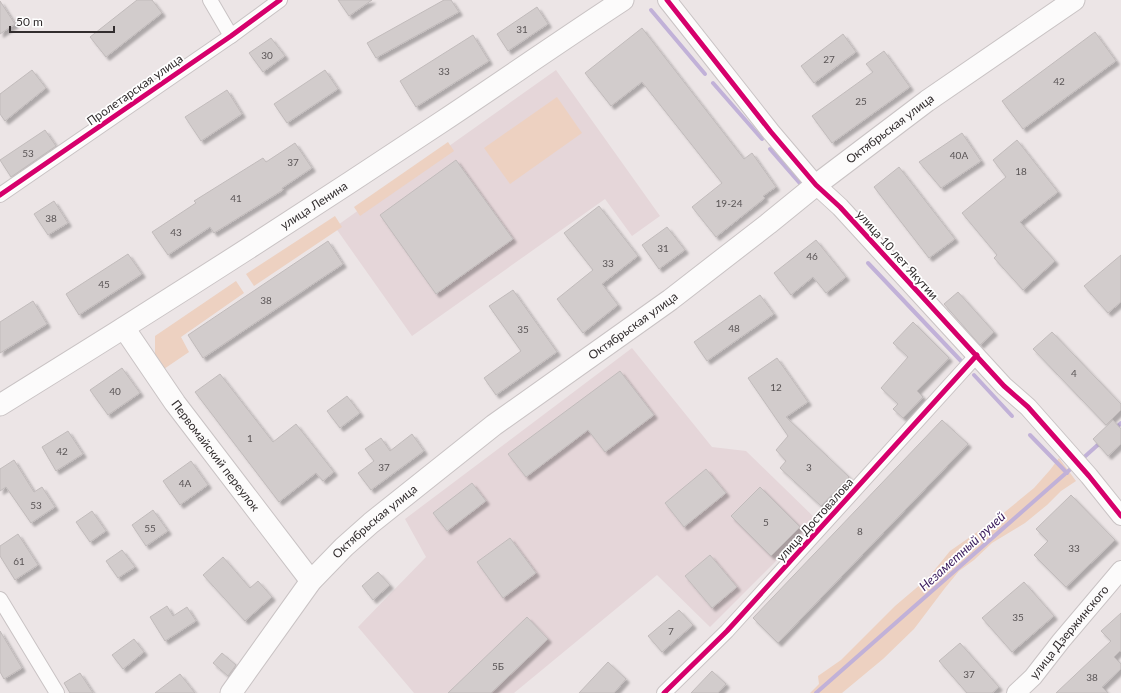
<svg xmlns="http://www.w3.org/2000/svg" width="1121" height="693" font-family="Lato,sans-serif">
<style>
.built{fill:#e5d6d9}
.green{fill:#edd1c1}
.lines{fill:none;stroke-linecap:round;stroke-linejoin:round}
.stream{stroke:#c1b1d8;stroke-width:4}
.building{fill:#d2cccc;stroke:#c1bbbb;filter:url(#shadow)}
.minor-casing{stroke:#c9c3c4;stroke-width:16}
.tertiary-casing{stroke:#c9c3c4;stroke-width:20}
.secondary-casing{stroke:#c9c3c4;stroke-width:23}
.minor{stroke:#fcfbfb;stroke-width:14}
.tertiary{stroke:#fcfbfb;stroke-width:18}
.secondary{stroke:#fcfbfb;stroke-width:21}
.cycleway-casing{stroke:#fff;stroke-width:8}
.cycleway{stroke:#d6006c;stroke-width:5}
.labels{text-anchor:middle;stroke-width:3.5;stroke-linejoin:round;paint-order:stroke}
.number-label{font-size:10px;fill:#5a5556}
.street-label{font-size:12px;fill:#322d2e;stroke:#fff}
.water-label{font-size:13px;font-style:italic;fill:#3c1d5e;stroke:#fff}
</style>
<defs>
<filter id="shadow"><feDropShadow dx="3.5" dy="3.5" stdDeviation="1" flood-color="#0004"/></filter>
</defs>
<rect width="100%" height="100%" fill="#ece5e6"/>
<!-- built -->
<g class="built">
<path d="M556,70L660,216L632,236L605,199L412,336L335,227Z"/>
<path d="M632,348L712,447L746,451L817,520L710,627L657,575L514,693H414L358,627L426,557L405,519Z"/>
</g>
<!-- green -->
<g class="green">
<path d="M557,97L582,133L510,184L484,148Z"/>
<path d="M448,142L454,151L360,216L354,207Z"/>
<path d="M335,216L342,227L254,286L246,274Z"/>
<path d="M236,281L244,293L181,337L189,352L161,371L155,356V336Z"/>
<path d="M1059,458L1076,481L1061,491L1047,505L1025,523L992,543L974,560L959,571L945,588L914,629L883,659L842,693H810L819,684L818,676L841,660L895,606L928,578L950,551L1000,516L1034,488L1050,470Z"/>
</g>
<g class="lines">
<!-- stream -->
<g class="stream">
<path d="M651,10L705,74"/>
<path d="M713,83L762,139"/>
<path d="M770,149L804,188"/>
<path d="M868,263L962,362"/>
<path d="M974,375L1012,416"/>
<path d="M1115,429L1121,423"/>
<path d="M1030,435L1067,473"/>
<path d="M1081,460L1101,442"/>
<path d="M816,693L1074,466"/>
</g>
</g>
<!-- building -->
<g class="building">
<path d="M137,0H152L162,13L106,57L90,37Z"/>
<path d="M338,0H372L349,16Z"/>
<path d="M444,0H451L459,12L376,58L367,43Z"/>
<path d="M0,1L15,24L0,34Z"/>
<path d="M537,7L548,24L508,51L497,34Z"/>
<path d="M642,28L744,159L752,153L776,187L763,196L765,198L716,237L692,207L722,183L642,82L611,106L585,73Z"/>
<path d="M1095,32L1116,61L1023,129L1002,101Z"/>
<path d="M843,34L856,52L814,83L801,66Z"/>
<path d="M473,35L489,61L416,107L400,81Z"/>
<path d="M271,38L285,56L263,72L249,53Z"/>
<path d="M884,51L910,87L832,143L812,116L873,72L866,64Z"/>
<path d="M32,70L46,88L5,121L0,114V94Z"/>
<path d="M325,70L338,89L287,123L274,104Z"/>
<path d="M227,90L242,114L201,141L185,117Z"/>
<path d="M45,130L56,146L11,177L0,160Z"/>
<path d="M962,133L981,161L941,188L919,162Z"/>
<path d="M1017,140L1058,192L1020,222L1055,261L1023,290L994,258L997,255L962,213L1006,177L993,160Z"/>
<path d="M295,143L312,168L282,188L283,190L214,233L210,227L168,255L152,232L196,203L194,201L263,158L266,162Z"/>
<path d="M456,160L513,239L436,294L380,215Z"/>
<path d="M899,167L955,239L929,258L874,187Z"/>
<path d="M54,201L68,223L48,235L34,214Z"/>
<path d="M599,206L638,256L602,284L618,305L583,333L557,299L593,270L564,233Z"/>
<path d="M667,227L685,250L659,269L642,245Z"/>
<path d="M816,240L846,277L826,293L813,277L791,295L774,273Z"/>
<path d="M328,241L343,264L203,358L188,335Z"/>
<path d="M128,254L142,274L79,315L66,294Z"/>
<path d="M1121,255V302L1108,313L1084,286Z"/>
<path d="M513,290L557,352L496,395L484,378L521,351L489,306Z"/>
<path d="M958,292L994,332L980,345L944,304Z"/>
<path d="M760,295L774,314L707,361L694,342Z"/>
<path d="M33,301L47,324L0,353V322Z"/>
<path d="M913,322L949,358L917,391L923,397L903,418L893,409L898,404L881,388L908,357L893,343Z"/>
<path d="M1052,332L1121,404V410L1106,425L1033,349Z"/>
<path d="M777,358L808,402L786,417L849,477L821,506L780,468L786,461L776,450L788,436L748,378Z"/>
<path d="M122,368L140,393L108,415L90,390Z"/>
<path d="M620,371L654,415L605,452L588,430L526,477L508,454Z"/>
<path d="M220,374L273,442L296,424L334,472L323,481L316,473L279,502L195,392Z"/>
<path d="M347,396L360,413L340,428L327,411Z"/>
<path d="M942,420L968,444L778,643L753,618Z"/>
<path d="M1113,420L1121,429V444L1108,456L1093,439Z"/>
<path d="M68,431L83,454L56,471L42,447Z"/>
<path d="M412,434L424,451L371,490L358,473L374,461L365,449L381,438L390,451Z"/>
<path d="M14,460L34,492L42,487L55,507L31,523L6,487L0,491V469Z"/>
<path d="M191,461L208,485L180,505L163,481Z"/>
<path d="M706,469L726,493L684,527L665,503Z"/>
<path d="M472,483L486,501L447,531L433,513Z"/>
<path d="M760,487L800,527L771,556L731,516Z"/>
<path d="M1071,495L1115,540L1066,587L1034,555L1048,541L1036,529Z"/>
<path d="M153,510L168,531L146,546L132,525Z"/>
<path d="M92,511L106,531L90,542L76,522Z"/>
<path d="M18,534L38,565L15,580L0,556V546Z"/>
<path d="M510,538L536,573L503,598L477,562Z"/>
<path d="M122,550L135,567L118,578L106,561Z"/>
<path d="M710,555L737,587L712,608L685,576Z"/>
<path d="M223,557L250,588L258,581L272,597L245,621L203,575Z"/>
<path d="M378,572L390,585L373,600L362,586Z"/>
<path d="M1024,582L1054,616L1012,652L982,618Z"/>
<path d="M167,606L173,616L187,607L196,621L165,641L150,617Z"/>
<path d="M679,610L693,625L662,652L648,636Z"/>
<path d="M1121,613V652L1120,651L1114,657L1121,664V669L1102,687L1108,693H1056L1111,641L1101,631Z"/>
<path d="M527,617L548,639L491,693H448Z"/>
<path d="M0,631L22,668L4,679L0,672Z"/>
<path d="M134,639L144,652L123,669L112,655Z"/>
<path d="M960,643L999,687L992,693H967L939,661Z"/>
<path d="M222,653L236,665L228,676L213,663Z"/>
<path d="M608,662L626,679L614,693H579Z"/>
<path d="M712,671L726,684L718,693H691Z"/>
<path d="M80,673L93,693H70L64,683Z"/>
<path d="M180,674L195,693H155Z"/>
</g>
<g class="lines">
<!-- minor casing -->
<g class="minor-casing">
<g id="minor">
<path d="M210,0L231,36"/>
<path d="M0,195L231,36L280,0"/>
<path d="M0,599L57,693"/>
<path d="M664,693L727,631L977,355"/>
</g>
</g>
<!-- tertiary casing -->
<g class="tertiary-casing">
<g id="tertiary">
<path d="M667,0L771,132L816,185L840,207L1004,386L1028,407L1089,476L1121,516"/>
<path id="s1" d="M1016,693L1033,677L1061,641L1121,570"/>
</g>
</g>
<!-- secondary casing -->
<g class="secondary-casing">
<g id="secondary">
<path id="s2" d="M124,328L175,403L311,581"/>
<path id="s3" d="M0,405C149,313 297,218 443,121C503,81 562,40 623,0"/>
<path id="s4" d="M231,693L311,581L344,547L371,523L494,425L670,300L768,224L816,185L927,101L1074,0"/>
</g>
</g>
<!-- minor -->
<use href="#minor" class="minor"/>
<!-- tertiary -->
<use href="#tertiary" class="tertiary"/>
<!-- secondary -->
<use href="#secondary" class="secondary"/>
<!-- cycleway casing -->
<g class="cycleway-casing">
<g id="cycleway">
<path d="M667,0L771,132L816,185L840,207L1004,386L1028,407L1089,476L1121,516"/>
<path d="M0,195L231,36L280,0"/>
<path d="M664,693L727,631L977,355"/>
</g>
</g>
<!-- cycleway -->
<use href="#cycleway" class="cycleway"/>
</g>
<g class="labels">
<!-- number labels -->
<g class="number-label">
<text x="522" y="33">31</text>
<text x="267" y="59">30</text>
<text x="829" y="63">27</text>
<text x="444" y="75">33</text>
<text x="1059" y="85">42</text>
<text x="861" y="105">25</text>
<text x="28" y="157">53</text>
<text x="959" y="159">40А</text>
<text x="293" y="166">37</text>
<text x="1021" y="175">18</text>
<text x="236" y="202">41</text>
<text x="729" y="207">19-24</text>
<text x="51" y="222">38</text>
<text x="176" y="236">43</text>
<text x="663" y="252">31</text>
<text x="812" y="260">46</text>
<text x="608" y="267">33</text>
<text x="104" y="288">45</text>
<text x="266" y="304">38</text>
<text x="734" y="332">48</text>
<text x="523" y="333">35</text>
<text x="1074" y="377">4</text>
<text x="776" y="391">12</text>
<text x="115" y="395">40</text>
<text x="250" y="442">1</text>
<text x="62" y="455">42</text>
<text x="384" y="471">37</text>
<text x="809" y="471">3</text>
<text x="185" y="487">4А</text>
<text x="36" y="509">53</text>
<text x="766" y="526">5</text>
<text x="150" y="532">55</text>
<text x="860" y="535">8</text>
<text x="1074" y="552">33</text>
<text x="19" y="565">61</text>
<text x="1018" y="621">35</text>
<text x="671" y="635">7</text>
<text x="498" y="670">5Б</text>
<text x="969" y="678">37</text>
<text x="1092" y="681">38</text>
</g>
<!-- street labels -->
<g class="street-label">
<text transform="translate(135 90) rotate(-35)" y="4">Пролетарская улица</text>
<text dy="4" stroke="none"><textPath href="#s4" startOffset="873">Октябрьская улица</textPath></text>
<text dy="4" stroke="none"><textPath href="#s3" startOffset="372">улица Ленина</textPath></text>
<text transform="translate(897 255) rotate(48)" y="4">улица 10 лет Якутии</text>
<text dy="4" stroke="none"><textPath href="#s4" startOffset="549">Октябрьская улица</textPath></text>
<text dy="4" stroke="none"><textPath href="#s2" startOffset="157">Первомайский переулок</textPath></text>
<text transform="translate(815 520) rotate(-48)" y="4">улица Достовалова</text>
<text dy="4" stroke="none"><textPath href="#s4" startOffset="225">Октябрьская улица</textPath></text>
<text dy="4" stroke="none"><textPath href="#s1" startOffset="81">улица Дзержинского</textPath></text>
</g>
<!-- water labels -->
<g class="water-label">
<text transform="translate(962 551) rotate(-42)" y="5">Незаметный ручей</text>
</g>
</g>
<!-- scale -->
<path d="M10 26v6h104v-6" fill="none" stroke="#322d2e" stroke-width="2"/>
<text x="16" y="26" font-size="12" fill="#322d2e" stroke="#ffffff" stroke-width="3" paint-order="stroke">50 m</text>
</svg>
